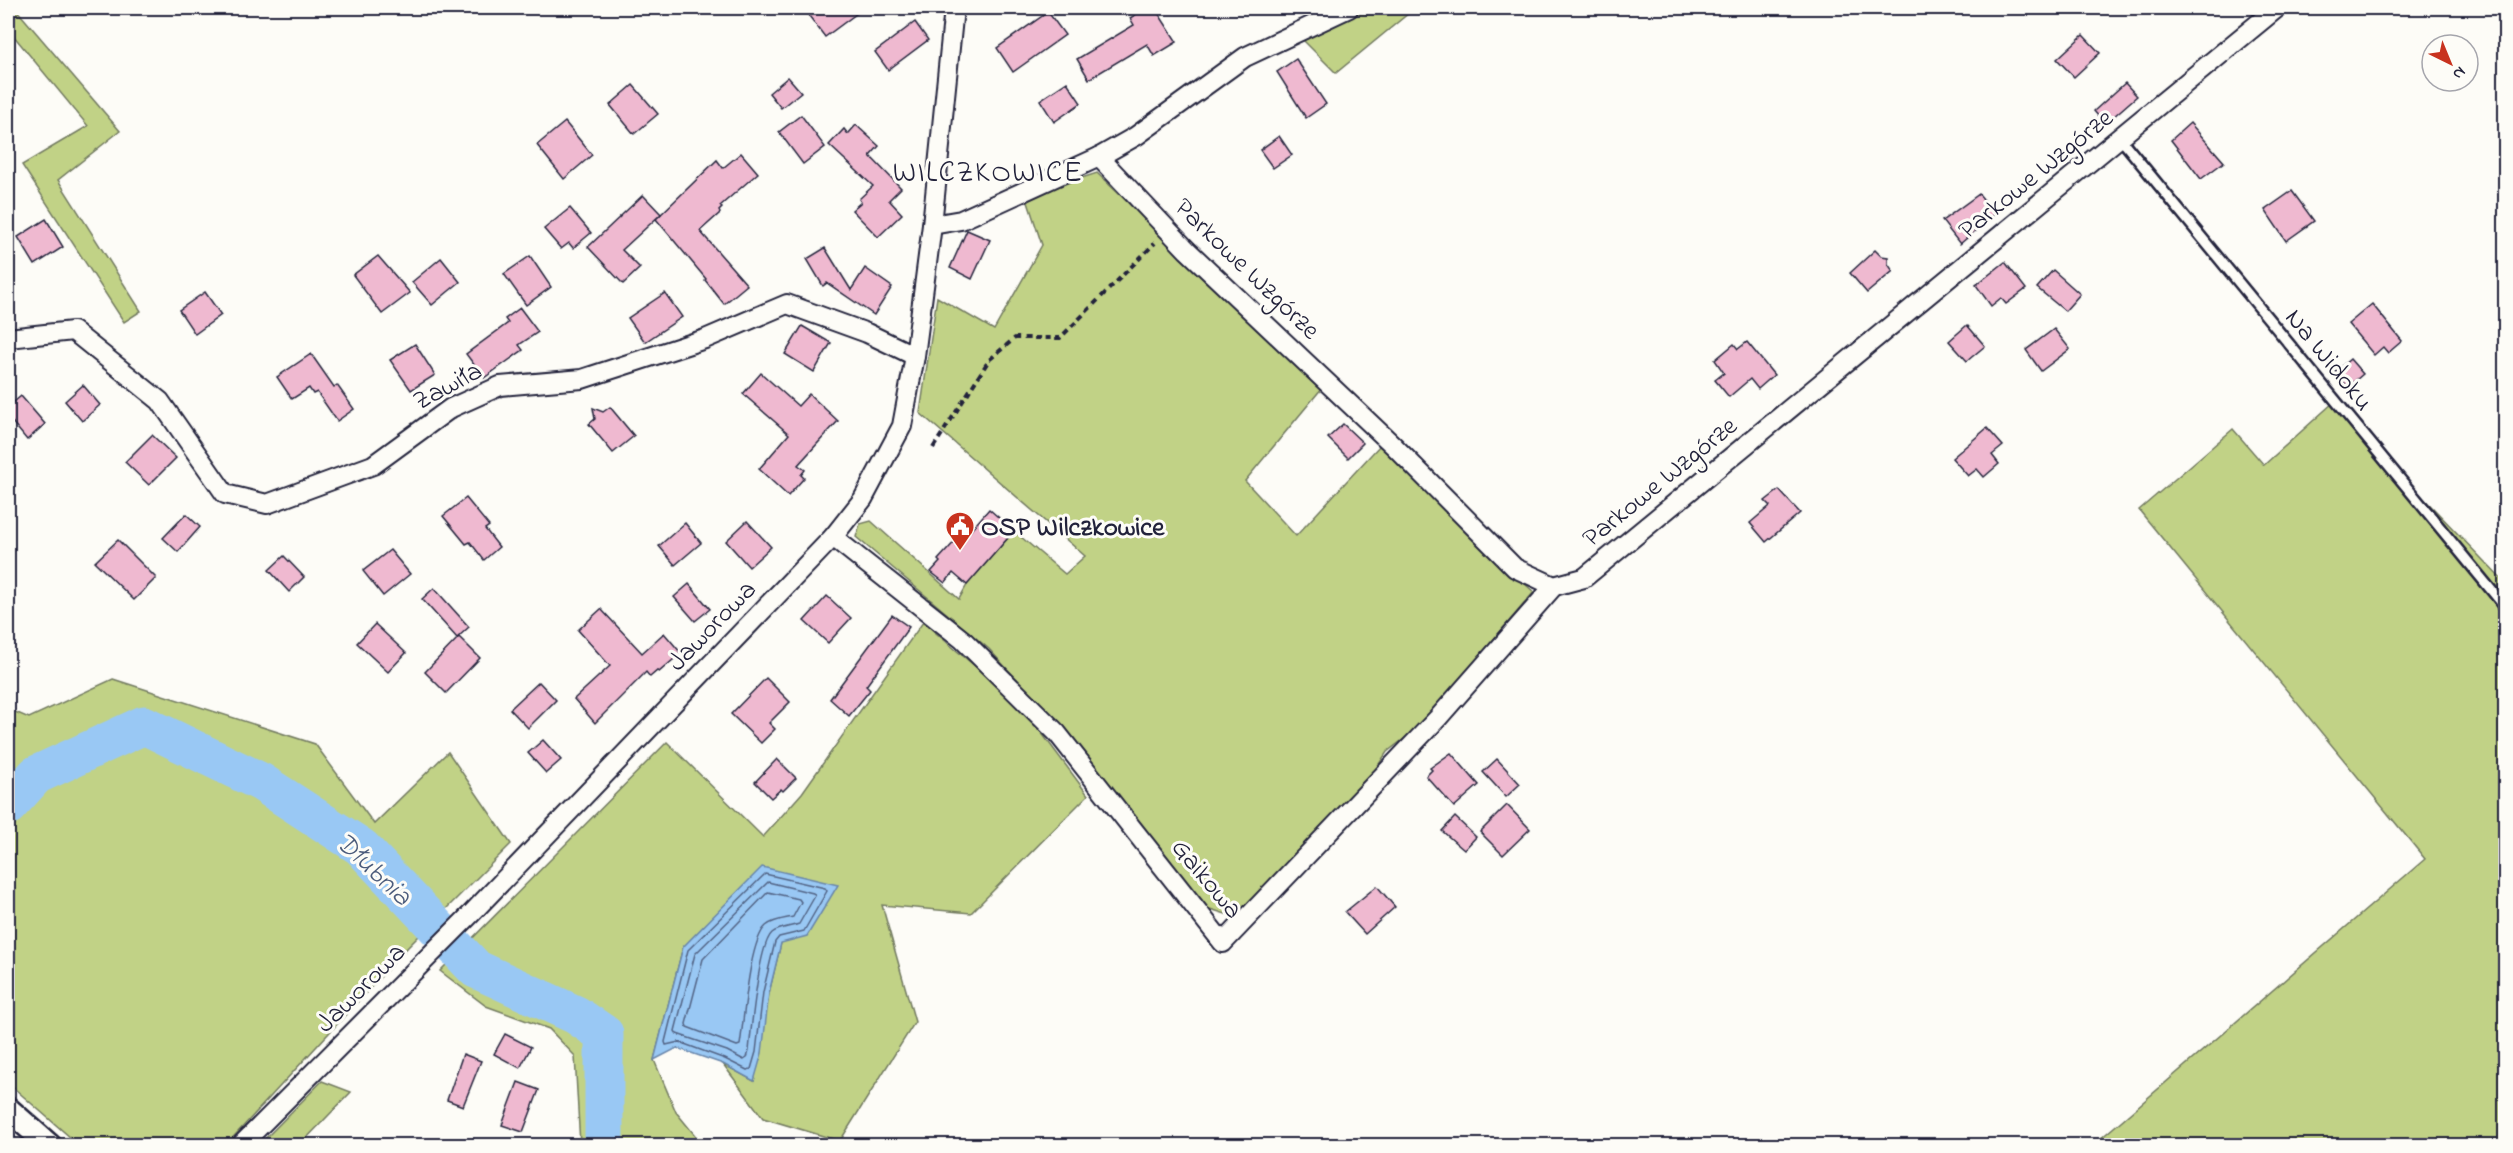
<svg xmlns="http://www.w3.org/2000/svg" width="2513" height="1153" font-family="'Indie Flower',sans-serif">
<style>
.green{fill:#c1d286;stroke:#727a60;stroke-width:1.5}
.water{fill:#99c8f4;stroke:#6986aa;stroke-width:1.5}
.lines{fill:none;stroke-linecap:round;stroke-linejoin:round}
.shore{stroke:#526485;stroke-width:1.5}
.river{stroke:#99c8f4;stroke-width:39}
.building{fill:#efb9d0;stroke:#22223b;stroke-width:1.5}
.service-casing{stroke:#22223b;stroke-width:14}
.minor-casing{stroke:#22223b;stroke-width:22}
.tertiary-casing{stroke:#22223b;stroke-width:27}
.path{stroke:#22223b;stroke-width:4;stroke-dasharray:6 4.5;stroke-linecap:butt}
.service{stroke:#fdfcf7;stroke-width:9}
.minor{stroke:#fdfcf7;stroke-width:18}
.tertiary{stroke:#fdfcf7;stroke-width:22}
.labels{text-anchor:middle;stroke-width:6;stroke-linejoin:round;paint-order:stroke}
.street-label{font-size:27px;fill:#22223b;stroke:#fdfcf7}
.poi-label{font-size:27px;font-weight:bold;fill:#22223b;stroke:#fdfcf7;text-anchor:start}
.water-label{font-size:28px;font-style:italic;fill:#4c5c7c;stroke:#fdfcf7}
.quarter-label{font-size:30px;letter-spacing:1.5px;fill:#22223b;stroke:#fdfcf7}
</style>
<rect width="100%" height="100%" fill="#fdfcf7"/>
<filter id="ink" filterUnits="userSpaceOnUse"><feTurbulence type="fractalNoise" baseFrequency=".0167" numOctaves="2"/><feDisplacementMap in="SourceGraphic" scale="12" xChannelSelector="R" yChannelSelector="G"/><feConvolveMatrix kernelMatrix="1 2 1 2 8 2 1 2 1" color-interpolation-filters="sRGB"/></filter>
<g filter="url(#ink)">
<!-- green -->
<g class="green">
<path d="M8,8H15L120,131L58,180L141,311L124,322L22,165L88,126L8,29Z"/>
<path d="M1360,8H1415L1336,73L1302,39Z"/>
<path d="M1097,173L1322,388L1245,481L1296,536L1381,444L1475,540L1534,592L1418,728L1387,752L1373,773L1257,899L1232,916L1207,908L1177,875L1057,724L989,649L856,537L860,524L871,521L959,599L967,585L1014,531L1065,574L1085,556L920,413L937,297L994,330L1042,245L1026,196Z"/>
<path d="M2334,402L2362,434L2505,583V1145L2092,1146L2425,859L2139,510L2233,429L2264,465Z"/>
<path d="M923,622L996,684L1041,732L1088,795L971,913L882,905L915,1022L840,1141L763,1118L723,1064L754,1081L769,993L781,943L683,947L654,1060L676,1112L703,1145H580L575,1056L549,1029L486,1006L440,971L667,742L763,837L802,793Z"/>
<path d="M113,679L315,744L374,824L448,752L511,844L408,947L226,1145H79L8,1083V709L29,718Z"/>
<path d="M322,1081L351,1092L300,1145H259Z"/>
</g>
<!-- water -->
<path class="water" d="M762,867L838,885L807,936L781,943L769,993L762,1053L754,1081L723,1064L677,1048L654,1060L683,947Z"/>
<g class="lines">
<!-- shore -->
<g class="shore">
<path d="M765,874L825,888L827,891L804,931L779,937L775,942L763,992L756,1052L751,1069L747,1070L725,1059L679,1042L666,1045L665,1042L688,950Z"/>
<path d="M768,882L813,893L815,896L799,924C791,927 779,927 772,933C759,944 751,1030 749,1051L747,1058L744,1060L727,1051L677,1034L675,1031L695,954Z"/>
<path d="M768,892L799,899L801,902L793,917C784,919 773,920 766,926C749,941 744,1020 740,1045L737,1046L687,1027L686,1024L703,959Z"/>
</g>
<!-- river -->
<path class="river" d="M8,806L36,775L144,725L261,782L361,847L476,969L576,1015L604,1034V1146"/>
</g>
<!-- building -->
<g class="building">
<path d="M803,8H864L825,37Z"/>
<path d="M1146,8H1155L1177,42L1154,56L1147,44L1089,79L1077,59L1134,25L1130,18Z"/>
<path d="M1048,12L1065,35L1013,72L997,48Z"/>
<path d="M915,22L928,40L888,70L875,52Z"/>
<path d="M2083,35L2100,53L2074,77L2057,59Z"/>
<path d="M1296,59L1326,104L1306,118L1277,72Z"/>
<path d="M788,77L801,92L781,108L769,93Z"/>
<path d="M1067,82L1081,103L1054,122L1040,100Z"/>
<path d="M2125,83L2137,96L2105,124L2094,111Z"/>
<path d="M633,85L658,114L634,134L610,105Z"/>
<path d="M801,115L825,147L803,164L779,132Z"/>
<path d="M565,122L592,155L564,179L537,145Z"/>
<path d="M2190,123L2224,162L2201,179L2171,140Z"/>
<path d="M856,125L879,146L870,156L901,188L889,200L902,214L878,237L852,210L861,202L859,199L873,186L829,145L844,129L848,134Z"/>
<path d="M1279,136L1292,155L1273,168L1260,150Z"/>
<path d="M741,153L758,173L720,206L722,208L719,211L720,213L700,231L747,285L724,304L705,280L706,279L656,219L717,160L723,168Z"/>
<path d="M2292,191L2314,221L2286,241L2265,210Z"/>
<path d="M1979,194L1995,214L1960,244L1942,221Z"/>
<path d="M643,195L661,214L622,250L640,268L623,284L588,247Z"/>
<path d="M570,208L591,233L573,248L569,243L561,249L544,229Z"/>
<path d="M46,219L63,247L35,265L18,237Z"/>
<path d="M967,230L990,240L972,279L950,268Z"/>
<path d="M825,248L851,290L865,268L892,287L874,315L827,283L823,286L807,259Z"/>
<path d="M1875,250L1881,256L1888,257V264L1893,271L1867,293L1850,273Z"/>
<path d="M378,256L410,293L382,314L353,275Z"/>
<path d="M530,256L551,287L526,305L504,274Z"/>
<path d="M441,258L460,282L432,305L412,282Z"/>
<path d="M2005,262L2026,289L2006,304L2001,298L1991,306L1976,285Z"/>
<path d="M2053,270L2080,294L2065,311L2037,288Z"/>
<path d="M205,292L221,315L195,334L179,310Z"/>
<path d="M665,293L682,317L645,342L628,318Z"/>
<path d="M2372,304L2402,341L2388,353L2383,347L2374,355L2348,324Z"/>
<path d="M520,308L538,332L519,345L523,350L484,378L466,354L508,323L505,319Z"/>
<path d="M1967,325L1985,346L1967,361L1949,341Z"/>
<path d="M802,326L831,343L814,372L785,354Z"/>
<path d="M2054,329L2070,349L2041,371L2026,350Z"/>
<path d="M1747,342L1774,375L1758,389L1750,379L1729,397L1715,380L1724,373L1715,360L1734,344L1738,349Z"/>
<path d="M415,344L435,375L411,390L390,360Z"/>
<path d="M311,354L334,387L337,385L354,409L337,421L317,392L313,394L309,388L292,399L277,377Z"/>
<path d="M2350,359L2363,374L2348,387L2335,372Z"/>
<path d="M761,373L798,406L809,394L838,421L798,465L805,470L801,475L804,478L788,496L759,469L789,434L743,394Z"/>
<path d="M83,385L100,405L82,421L65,401Z"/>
<path d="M21,396L45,424L27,440L8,417V407Z"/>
<path d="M610,407L634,436L613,453L589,424L595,419L593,408L603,412Z"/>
<path d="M1343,424L1363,443L1348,458L1328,438Z"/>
<path d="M1987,428L2003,446L1992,455L1999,464L1984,477L1977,469L1968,476L1952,458Z"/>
<path d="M152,435L176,458L149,485L125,462Z"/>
<path d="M1779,490L1800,513L1766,542L1750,523L1770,506L1765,501Z"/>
<path d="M466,498L489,526L485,529L499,547L484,560L470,542L466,544L443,516Z"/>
<path d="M989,509L1014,531L967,585L953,573L945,583L931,572L940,562L938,560L967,528L970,531Z"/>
<path d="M186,514L200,527L178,552L163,538Z"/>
<path d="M747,521L771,547L749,567L726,541Z"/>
<path d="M685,523L701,543L675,565L659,546Z"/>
<path d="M118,540L156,578L134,600L95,562Z"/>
<path d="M390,550L410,574L383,596L363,571Z"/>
<path d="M284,556L304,577L289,592L269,570Z"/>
<path d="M689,584L710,609L695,621L674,597Z"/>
<path d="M434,588L469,627L457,638L422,599Z"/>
<path d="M827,596L851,618L828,643L804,621Z"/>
<path d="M601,609L642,653L664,633L681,653L659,672L657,671L650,677L646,672L595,723L574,699L610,666L578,630Z"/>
<path d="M892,615L909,627L866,686L870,690L849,716L830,699Z"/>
<path d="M375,624L406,653L388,672L357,643Z"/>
<path d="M459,637L480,658L446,693L425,672Z"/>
<path d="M766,678L790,702L769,723L775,729L761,743L731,714Z"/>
<path d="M539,682L556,700L528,728L510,709Z"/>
<path d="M543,740L561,760L546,773L528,753Z"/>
<path d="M1451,753L1479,785L1454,807L1426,776L1432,770L1430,768Z"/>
<path d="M777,759L796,778L783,791L781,789L771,798L755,782Z"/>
<path d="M1497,759L1520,784L1506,797L1483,772Z"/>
<path d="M1507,805L1530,829L1503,855L1480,832Z"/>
<path d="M1455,817L1476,837L1464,850L1442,831Z"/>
<path d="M1377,886L1395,907L1365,934L1345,912Z"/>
<path d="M505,1034L531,1047L520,1068L494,1054Z"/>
<path d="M463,1054L481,1061L463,1106L447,1100Z"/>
<path d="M518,1082L539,1090L523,1132L502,1125Z"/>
</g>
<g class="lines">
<!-- service casing -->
<g class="service-casing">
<path id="service" d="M2120,138L2506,608"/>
</g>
<!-- minor casing -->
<g class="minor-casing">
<g id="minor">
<path d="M1099,157L1187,250L1393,445L1515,568L1554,586L1584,578L2277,8"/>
<path d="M932,225L961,220L1099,157L1136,136L1245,57L1349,8"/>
<path d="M8,338L73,331L160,401L225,494L267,504L373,465L451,408L500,386L582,379L705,339L787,304L867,333L915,356"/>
<path d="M833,537L963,640L1057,733L1223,943L1438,718L1554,586"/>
<path d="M240,1146L470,915L833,537L863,499L902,426L915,356L932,225L954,8"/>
</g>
</g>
<!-- tertiary casing -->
<g class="tertiary-casing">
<path id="tertiary" d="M8,1109L50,1146"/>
</g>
<!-- path -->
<path class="path" d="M933,448L989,360L1015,338H1060L1155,243"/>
<!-- service -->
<use href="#service" class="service"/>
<!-- minor -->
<use href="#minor" class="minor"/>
<!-- tertiary -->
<use href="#tertiary" class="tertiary"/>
</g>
</g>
<!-- icons -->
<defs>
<g id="civic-pin" transform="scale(1.5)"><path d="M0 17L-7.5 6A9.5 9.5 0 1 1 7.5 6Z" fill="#c8321e" stroke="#fdfcf7"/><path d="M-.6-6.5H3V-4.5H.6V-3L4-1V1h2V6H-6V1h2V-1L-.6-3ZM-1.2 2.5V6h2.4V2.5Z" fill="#fff"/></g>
</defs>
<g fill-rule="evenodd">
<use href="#civic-pin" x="960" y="526"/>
</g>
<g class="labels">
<!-- street labels -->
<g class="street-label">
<text transform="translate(2035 173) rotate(-39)" y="9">Parkowe Wzgórze</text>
<text transform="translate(1248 268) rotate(44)" y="9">Parkowe Wzgórze</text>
<text transform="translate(2330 359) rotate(51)" y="9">Na Widoku</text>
<text transform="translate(447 385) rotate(-28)" y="9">Zawiła</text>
<text transform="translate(1659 481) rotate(-39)" y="9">Parkowe Wzgórze</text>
<text transform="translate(711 625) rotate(-46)" y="9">Jaworowa</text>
<text transform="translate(1208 878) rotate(50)" y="9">Gaikowa</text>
<text transform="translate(360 987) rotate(-45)" y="9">Jaworowa</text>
</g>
<!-- poi labels -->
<g class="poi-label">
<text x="981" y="535">OSP Wilczkowice</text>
</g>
<!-- water labels -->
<g class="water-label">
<text transform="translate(375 868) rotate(43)" y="10">Dłubnia</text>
</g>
<!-- quarter labels -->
<g class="quarter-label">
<text x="988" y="181">WILCZKOWICE</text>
</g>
</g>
<!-- margin -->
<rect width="2513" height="1153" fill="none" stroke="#fdfcf7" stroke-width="30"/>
<rect x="15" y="15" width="2483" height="1123" fill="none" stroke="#22223b" stroke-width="2" filter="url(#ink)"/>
<!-- north arrow -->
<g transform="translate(2450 63) rotate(137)"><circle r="28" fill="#fdfcf7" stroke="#a5a5ac" stroke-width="1.5"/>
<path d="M0-4.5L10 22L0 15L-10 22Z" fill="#c8321e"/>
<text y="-9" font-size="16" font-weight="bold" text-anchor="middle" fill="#22223b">N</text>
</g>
</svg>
